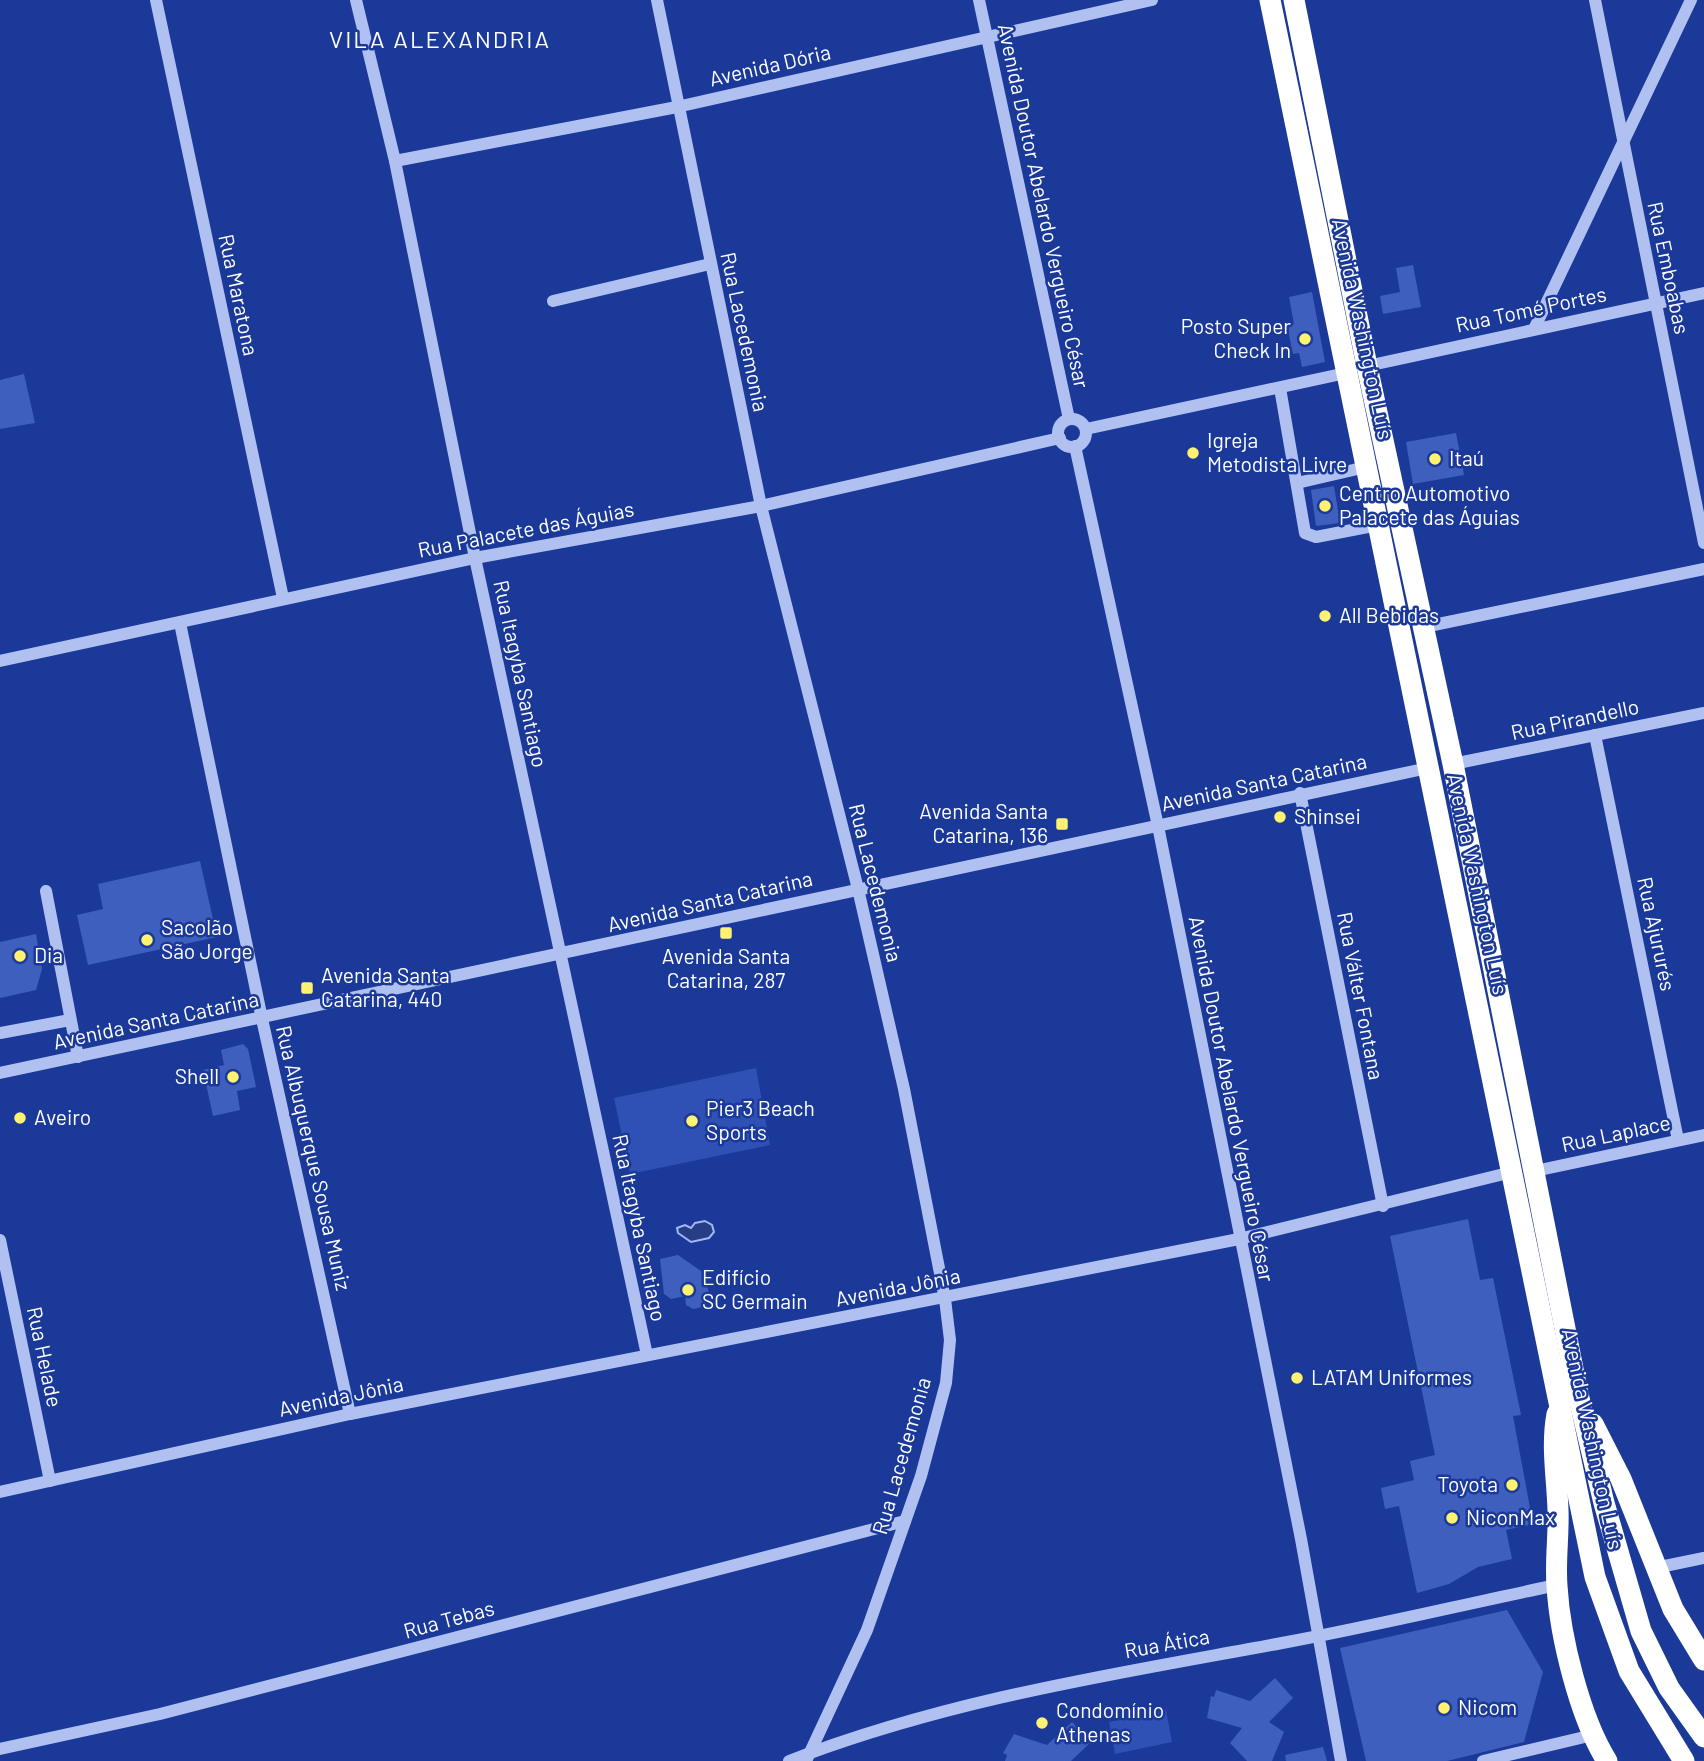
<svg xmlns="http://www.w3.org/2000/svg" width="1704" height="1761" font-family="Barlow,sans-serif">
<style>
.green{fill:#2f51b6}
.water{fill:#273d86;stroke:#a3b8f2;stroke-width:2}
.building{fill:#3f5fbe}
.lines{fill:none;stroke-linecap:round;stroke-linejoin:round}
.minor{stroke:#b0c1f1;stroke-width:12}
.highway{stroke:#fff;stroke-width:21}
.poi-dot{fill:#fff270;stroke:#1b3999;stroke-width:2.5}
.labels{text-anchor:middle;stroke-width:5;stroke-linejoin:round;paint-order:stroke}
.street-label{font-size:21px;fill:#fff;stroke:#1b3999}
.poi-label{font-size:21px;fill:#fff;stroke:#1b3999;text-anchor:start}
.quarter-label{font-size:24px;letter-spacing:2px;fill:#fff;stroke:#1b3999}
</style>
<rect width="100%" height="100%" fill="#1b3999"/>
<!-- green -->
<g class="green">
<path d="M756,1068L770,1145L630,1174L614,1098Z"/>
<path d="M1166,1710L1172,1742L1115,1754L1109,1722Z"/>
</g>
<!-- water -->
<path class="water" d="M705,1221L712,1225L714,1232L709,1238L691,1242L678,1233L677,1228L685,1225L691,1228L695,1223Z"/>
<!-- building -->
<g class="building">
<path d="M1413,265L1421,307L1383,314L1380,296L1400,292L1396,268Z"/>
<path d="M1312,292L1325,362L1302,367L1299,353L1293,354L1287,325L1294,324L1289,297Z"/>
<path d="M24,374L35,423L0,429V380Z"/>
<path d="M1456,433L1464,475L1413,484L1406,442Z"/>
<path d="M1334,486L1340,523L1316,526L1311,490Z"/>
<path d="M200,861L217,937L88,965L77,915L103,909L98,884Z"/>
<path d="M36,934L42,969L36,990L0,998V942Z"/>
<path d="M243,1044L248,1049L256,1087L237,1091L240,1110L213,1116L203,1070L224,1065L221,1050Z"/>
<path d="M1468,1219L1480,1280L1493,1278L1521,1415L1513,1416L1533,1524L1506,1530L1512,1559L1478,1567L1449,1584L1417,1593L1399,1506L1385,1509L1381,1488L1414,1480L1410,1461L1435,1455L1390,1236Z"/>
<path d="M678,1255L708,1276L706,1279L710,1299L706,1306L693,1309L686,1305L685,1296L671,1299L664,1294L660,1259Z"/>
<path d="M1507,1610L1543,1672L1524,1742L1447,1761H1366L1340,1648Z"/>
<path d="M1275,1678L1293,1698L1269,1722L1284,1732L1272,1761H1247L1230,1743L1242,1728L1207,1718L1211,1696L1214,1697L1216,1690L1250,1701Z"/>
<path d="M1072,1722L1077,1727L1080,1725L1091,1742L1071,1761H1005L1007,1755L1003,1753L1014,1734L1047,1745Z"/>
<path d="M1323,1747L1327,1761H1286L1285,1755Z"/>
</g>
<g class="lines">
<!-- minor -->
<g class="minor">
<path d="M156,0L283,598"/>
<path d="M356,0L395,161L475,558L647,1355"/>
<path d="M657,0L761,506L858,889L904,1089L945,1299L950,1340L946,1383L921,1476L867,1630L806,1761"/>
<path d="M979,0L1069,419"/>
<path d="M1595,0L1704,543"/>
<path d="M395,161L677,107L1152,0"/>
<path d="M553,301L710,264"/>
<path d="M1535,327L1691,0"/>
<path d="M1367,366L1704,293"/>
<path d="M1280,388L1305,533L1316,537L1378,525"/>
<circle cx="1072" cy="433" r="14"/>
<path d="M1086,429L1346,373"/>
<path d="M1075,446L1158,826L1301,1539L1341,1761"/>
<path d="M1297,483L1366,467"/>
<path d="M180,623L262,1019L350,1414"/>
<path d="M1424,627L1704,569"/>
<path d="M0,661L475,558L761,506L1060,438"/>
<path d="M1595,735L1678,1140"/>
<path d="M1453,764L1704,713"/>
<path d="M1300,793L1383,1206"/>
<path d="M46,891L78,1057"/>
<path d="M0,1033L70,1020"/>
<path d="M0,1073L1428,768"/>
<path d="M1535,1171L1704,1135"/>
<path d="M0,1240L50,1481"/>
<path d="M0,1492L350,1414L1239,1239L1512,1172"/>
<path d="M1655,1568L1704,1558"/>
<path d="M0,1749L160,1714L905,1521"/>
<path d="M789,1761C949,1699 1115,1674 1282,1643C1374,1626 1465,1604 1557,1585"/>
<path d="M1483,1761L1593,1735"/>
</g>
<!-- highway -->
<g class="highway">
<path d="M1270,0L1595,1577L1629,1671L1684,1761"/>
<path d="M1294,0L1367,366L1453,764L1578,1394L1604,1503L1641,1631L1669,1688L1704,1737"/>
<path d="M1557,1414C1551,1447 1557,1477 1558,1510C1559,1535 1555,1561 1557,1586C1560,1637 1580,1718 1607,1761"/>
<path d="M1593,1424L1621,1479L1673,1609L1704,1660"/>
</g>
</g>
<!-- markers -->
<g class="poi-dot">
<circle cx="1305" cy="339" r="7"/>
<circle cx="1193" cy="453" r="7"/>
<circle cx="1435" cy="459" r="7"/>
<circle cx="1325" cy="506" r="7"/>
<circle cx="1325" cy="616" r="7"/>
<circle cx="1280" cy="817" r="7"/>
<rect x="1055" y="817" width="14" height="14" rx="3.5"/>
<rect x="719" y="926" width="14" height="14" rx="3.5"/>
<circle cx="147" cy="940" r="7"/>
<circle cx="20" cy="956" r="7"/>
<rect x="300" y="981" width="14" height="14" rx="3.5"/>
<circle cx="233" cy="1077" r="7"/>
<circle cx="20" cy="1118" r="7"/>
<circle cx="692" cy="1121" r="7"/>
<circle cx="688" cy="1290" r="7"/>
<circle cx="1297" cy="1378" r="7"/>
<circle cx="1512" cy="1485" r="7"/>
<circle cx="1452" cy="1518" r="7"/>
<circle cx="1444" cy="1708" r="7"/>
<circle cx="1042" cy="1723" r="7"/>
</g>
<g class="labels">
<!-- street labels -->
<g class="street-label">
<text transform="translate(770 66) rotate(-13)" y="7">Avenida Dória</text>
<text transform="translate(1043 206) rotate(78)" y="7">Avenida Doutor Abelardo Vergueiro César</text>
<text transform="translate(1668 268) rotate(78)" y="7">Rua Emboabas</text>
<text transform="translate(238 295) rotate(78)" y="7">Rua Maratona</text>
<text transform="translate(1531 310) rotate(-12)" y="7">Rua Tomé Portes</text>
<text transform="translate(1362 329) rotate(78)" y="7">Avenida Washington Luís</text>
<text transform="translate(744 332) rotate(78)" y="7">Rua Lacedemonia</text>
<text transform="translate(526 530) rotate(-11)" y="7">Rua Palacete das Águias</text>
<text transform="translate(520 674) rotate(78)" y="7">Rua Itagyba Santiago</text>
<text transform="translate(1575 720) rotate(-12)" y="7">Rua Pirandello</text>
<text transform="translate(1264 783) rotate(-12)" y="7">Avenida Santa Catarina</text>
<text transform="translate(875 883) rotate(76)" y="7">Rua Lacedemonia</text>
<text transform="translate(1477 884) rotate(78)" y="7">Avenida Washington Luís</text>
<text transform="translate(710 902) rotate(-13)" y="7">Avenida Santa Catarina</text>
<text transform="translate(1656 934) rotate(78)" y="7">Rua Ajururés</text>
<text transform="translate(1360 996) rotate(79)" y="7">Rua Válter Fontana</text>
<text transform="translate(156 1021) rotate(-12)" y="7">Avenida Santa Catarina</text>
<text transform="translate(1231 1099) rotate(79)" y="7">Avenida Doutor Abelardo Vergueiro César</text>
<text transform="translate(1616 1134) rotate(-12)" y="7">Rua Laplace</text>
<text transform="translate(313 1158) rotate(77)" y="7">Rua Albuquerque Sousa Muniz</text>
<text transform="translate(639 1228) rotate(78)" y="7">Rua Itagyba Santiago</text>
<text transform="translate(898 1288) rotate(-11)" y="7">Avenida Jônia</text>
<text transform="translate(44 1357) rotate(78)" y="7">Rua Helade</text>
<text transform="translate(341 1397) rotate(-12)" y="7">Avenida Jônia</text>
<text transform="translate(1592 1439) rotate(78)" y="7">Avenida Washington Luís</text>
<text transform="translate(902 1456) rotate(-74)" y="7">Rua Lacedemonia</text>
<text transform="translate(449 1620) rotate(-15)" y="7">Rua Tebas</text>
<text transform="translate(1167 1644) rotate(-10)" y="7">Rua Ática</text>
</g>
<!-- poi labels -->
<g class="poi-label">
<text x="1291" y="334" text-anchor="end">Posto Super<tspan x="1291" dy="24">Check In</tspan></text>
<text x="1207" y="448">Igreja<tspan x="1207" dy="24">Metodista Livre</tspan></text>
<text x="1449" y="466">Itaú</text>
<text x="1339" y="501">Centro Automotivo<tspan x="1339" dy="24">Palacete das Águias</tspan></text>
<text x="1339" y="623">All Bebidas</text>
<text x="1048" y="819" text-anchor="end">Avenida Santa<tspan x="1048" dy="24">Catarina, 136</tspan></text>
<text x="1294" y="824">Shinsei</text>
<text x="161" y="935">Sacolão<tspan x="161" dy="24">São Jorge</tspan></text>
<text x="34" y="963">Dia</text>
<text x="726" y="964" text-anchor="middle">Avenida Santa<tspan x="726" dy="24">Catarina, 287</tspan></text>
<text x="321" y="983">Avenida Santa<tspan x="321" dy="24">Catarina, 440</tspan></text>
<text x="219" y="1084" text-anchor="end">Shell</text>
<text x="706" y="1116">Pier3 Beach<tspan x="706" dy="24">Sports</tspan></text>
<text x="34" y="1125">Aveiro</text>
<text x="702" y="1285">Edifício<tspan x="702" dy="24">SC Germain</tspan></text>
<text x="1311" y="1385">LATAM Uniformes</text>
<text x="1498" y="1492" text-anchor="end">Toyota</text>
<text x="1466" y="1525">NiconMax</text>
<text x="1458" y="1715">Nicom</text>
<text x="1056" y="1718">Condomínio<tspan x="1056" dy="24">Athenas</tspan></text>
</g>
<!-- quarter labels -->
<g class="quarter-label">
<text x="440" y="48">VILA ALEXANDRIA</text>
</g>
</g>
</svg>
